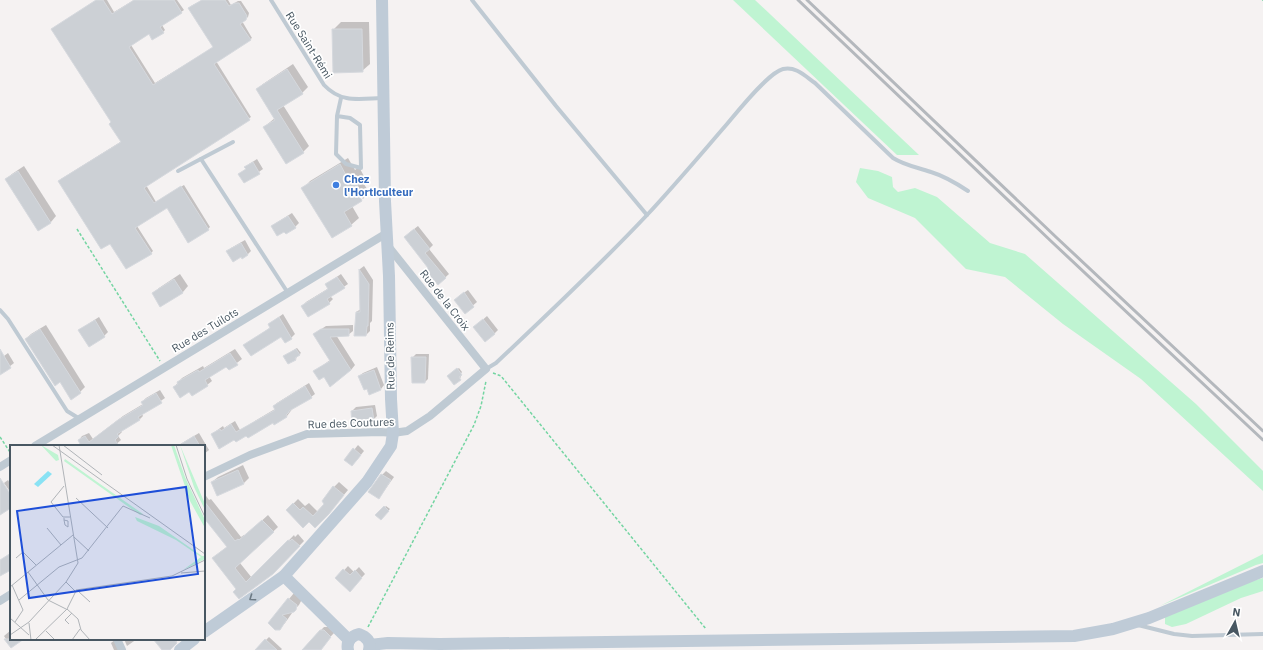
<svg xmlns="http://www.w3.org/2000/svg" width="1263" height="650" font-family="'IBM Plex Sans',sans-serif">
<style>
.green{fill:#bff4d2}
.shadow{fill:#0003}
.building{fill:#ccd0d5;stroke:#d6d9de}
.lines{fill:none;stroke-linecap:round;stroke-linejoin:round}
.path{stroke:#74d5a2;stroke-width:1.5;stroke-dasharray:3 2;stroke-linecap:butt}
.lane{stroke:#bfcad3;stroke-width:4}
.street{stroke:#bfcad3;stroke-width:8}
.secondary{stroke:#bfcbd7;stroke-width:12}
.rail{stroke:#b4b8bd;stroke-width:3}
.oneway{stroke:#6c7a85}
.shop-dot{fill:#3f7fe0;stroke:#fff;stroke-width:1.5}
.labels{text-anchor:middle;stroke-width:3.5;stroke-linejoin:round;paint-order:stroke}
.street-label{font-size:11px;fill:#485762;stroke:#fff}
.shop-label{font-size:11px;font-weight:bold;fill:#366cbe;stroke:#fff;text-anchor:start}
.inset-road{fill:none;stroke:#b0b4b8;stroke-width:1}
.view{fill:#1d4ed8;fill-opacity:0.15;stroke:#1d4ed8;stroke-width:2}
.inset-edge{fill:none;stroke:#485762;stroke-width:2}
</style>
<rect width="100%" height="100%" fill="#f5f2f2"/>
<!-- green -->
<g class="green">
<path d="M733,0H755L919,155H897Z"/>
<path d="M860,168L878,171L892,177L893,187L898,192L915,188L937,197L990,243L1025,254L1196,404L1263,471V491L1141,379L1063,324L1005,277L966,269L915,218L868,198L856,182Z"/>
<path d="M1263,554V563L1256,565L1160,606Z"/>
<path d="M1263,578V591L1241,598L1186,624L1172,627L1165,624V616L1249,582Z"/>
</g>
<!-- shadow -->
<g class="shadow">
<path d="M97,0H107L114,12L134,0H177L184,10L162,25L165,30L163,32L150,33L131,45L155,83L214,47L191,6L202,0H228L231,5L238,1H241L249,13L248,17L242,21L252,38L216,61L251,117L146,185L156,202L184,185L210,227L208,229L167,207L137,226L153,251L151,253L110,242L61,179L122,141L112,122Z"/>
<path d="M341,22H369L370,64L362,71L333,30Z"/>
<path d="M293,64L308,87L302,93L283,105L309,146L303,152L286,163L264,127L275,118L257,89L263,84Z"/>
<path d="M348,158L355,170L359,167L365,178L362,181L369,192L363,199L353,184L352,185L360,199H362L352,206L359,218L351,225L303,189L310,181Z"/>
<path d="M257,159L263,169L245,182L240,174L247,168L246,167L249,164Z"/>
<path d="M24,166L56,216L51,222L39,230L6,179L12,174Z"/>
<path d="M292,213L299,223L295,227L272,226L276,223Z"/>
<path d="M418,226L433,245L429,249L449,274L438,284L409,233Z"/>
<path d="M245,240L251,251L248,254L242,258L241,256L228,252L231,248Z"/>
<path d="M364,266L373,280L372,321L370,323V331L366,335L356,312L361,309L360,269Z"/>
<path d="M180,274L188,286L183,292L161,306L153,293L159,288Z"/>
<path d="M341,274L348,284L330,296L333,299L329,303L303,306L306,302L329,288L326,284Z"/>
<path d="M468,290L477,302L465,312L459,296Z"/>
<path d="M283,314L295,334L291,338L285,341L282,336L245,345L271,327L269,324Z"/>
<path d="M487,316L498,330L494,334L478,324Z"/>
<path d="M99,317L108,332L104,336L79,330Z"/>
<path d="M46,325L85,387L80,392L26,339L31,334Z"/>
<path d="M353,325V331L348,335H336L355,365L351,370L324,376L314,372L330,360L314,334L326,326Z"/>
<path d="M297,348L301,353L296,357L297,358L295,359L286,355Z"/>
<path d="M235,349L242,359L229,369L227,366L209,376L212,381L207,385L189,390L174,387L182,378L203,366L204,368Z"/>
<path d="M8,353L14,363L0,374V359Z"/>
<path d="M416,354H429L428,379L425,382L412,358Z"/>
<path d="M377,367L384,385L381,389L370,393L359,376L363,373Z"/>
<path d="M459,368L462,372L460,375L461,377L454,384L448,376Z"/>
<path d="M309,383L315,394L311,397L293,408L287,416L274,424L273,422L234,439L212,434L223,426L224,428L235,421L240,430L275,409L274,406L277,403Z"/>
<path d="M160,390L165,398L142,414L143,416L140,419L121,430L122,432L118,436L121,440L114,446H77L81,444L79,440L82,436L89,433L93,439L123,416L143,404L142,402L146,398Z"/>
<path d="M375,405L377,416L373,420L352,411L356,407Z"/>
<path d="M199,433L209,450L204,454V446H177Z"/>
<path d="M358,445L364,451L356,461L346,460Z"/>
<path d="M243,465L249,478L244,483L212,482L218,477Z"/>
<path d="M386,471L394,477L379,498L382,475Z"/>
<path d="M8,480L11,485V493L4,483Z"/>
<path d="M339,482L348,490L324,519L309,521L287,510L298,499L305,506L309,503L318,512L326,504L334,487Z"/>
<path d="M204,493L209,500L211,499L241,537L244,535L245,536L268,515L278,527L240,563L252,578L294,535L295,537L298,534L304,541L278,568L237,589L219,553L228,546L204,516Z"/>
<path d="M386,506L390,509L381,518L377,515Z"/>
<path d="M348,566L354,572L359,567L365,574L350,590L337,578Z"/>
<path d="M294,593L302,599L299,605L293,611L290,612L292,613L285,623L279,629L269,623Z"/>
<path d="M324,627H328L334,633L318,650H302Z"/>
<path d="M11,630V639H21L11,647L4,636Z"/>
<path d="M269,637L282,649L281,650H260L258,648Z"/>
<path d="M116,639L120,650H114L111,643Z"/>
<path d="M124,639H137L127,646Z"/>
<path d="M155,639H179L168,650H163Z"/>
</g>
<!-- building -->
<g class="building">
<path d="M96,0H103L112,14L134,0H174L182,13L160,27L164,33L152,40L149,34L129,47L153,85L213,47L188,8L202,0H225L229,6L235,3H239L247,16L246,20L240,24L251,40L214,64L250,120L144,188L154,203L181,186L209,230L188,243L167,208L135,228L152,254L126,269L110,244L101,249L58,181L121,142L109,124L111,122L51,29Z"/>
<path d="M332,29H362L363,72L333,73Z"/>
<path d="M287,69L303,94L277,110L304,153L286,164L263,127L275,120L256,89Z"/>
<path d="M253,162L260,174L244,183L238,174L246,169L244,167Z"/>
<path d="M340,164L347,177L351,174L358,186L355,189L362,201L344,212L352,226L332,238L301,188Z"/>
<path d="M18,171L51,223L38,231L5,179Z"/>
<path d="M288,216L296,228L286,234L284,232L277,236L271,226Z"/>
<path d="M414,229L430,249L425,253L446,278L438,285L433,279L431,281L424,271L428,268L404,237Z"/>
<path d="M241,243L248,255L242,259L241,257L233,262L226,251Z"/>
<path d="M359,269L369,284L368,326H367L366,336H354L356,312H360Z"/>
<path d="M337,277L345,288L327,299L330,304L308,317L301,306L328,289L325,284Z"/>
<path d="M174,279L183,293L160,307L152,293Z"/>
<path d="M464,292L474,307L465,314L454,300Z"/>
<path d="M279,317L292,339L285,343L281,337L251,356L243,345L270,328L268,324Z"/>
<path d="M483,319L495,334L485,342L473,327Z"/>
<path d="M95,320L105,337L89,347L78,330Z"/>
<path d="M40,329L81,393L71,400L60,382L55,386L25,339Z"/>
<path d="M321,329H349V336L330,337L351,370L330,387L324,377L319,380L313,371L330,361L313,334Z"/>
<path d="M0,349L11,368L0,375Z"/>
<path d="M296,349L300,355L295,358L296,360L288,364L283,356Z"/>
<path d="M230,353L238,365L229,370L226,367L205,380L208,386L192,396L189,392L180,398L173,387L178,384L177,382L198,370L199,372Z"/>
<path d="M411,357H426L425,383H412Z"/>
<path d="M457,368L462,375L459,377L461,380L454,385L447,376Z"/>
<path d="M374,370L381,390L369,395L367,389L364,390L358,376Z"/>
<path d="M305,386L312,398L289,411V412L286,415L287,417L274,425L273,423L248,438L246,436L236,442L234,440L219,449L211,434L220,429L221,431L231,424L236,432L275,410L273,406Z"/>
<path d="M156,393L162,403L138,417L140,420L117,434L119,436L115,440L119,446H81L78,440L85,436L89,442L118,420L143,405L141,402Z"/>
<path d="M372,408L374,421L352,423L351,411Z"/>
<path d="M194,436L200,446H178Z"/>
<path d="M353,448L361,455L352,466L344,460Z"/>
<path d="M238,470L244,484L217,496L211,482Z"/>
<path d="M381,474L391,480L379,499L368,492Z"/>
<path d="M0,478L11,495V508L0,515Z"/>
<path d="M333,486L344,495L329,514L315,528L309,522L303,528L286,510L293,503L300,510L303,507L313,516L324,504L322,501Z"/>
<path d="M204,501L235,541L238,539L239,540L262,520L274,532L235,568L246,582L288,540L290,541L292,539L300,546L273,574L239,599L233,592L236,589L212,558L227,547L204,518Z"/>
<path d="M384,506L389,511L381,520L375,515Z"/>
<path d="M11,553V570L0,576V560Z"/>
<path d="M343,569L350,575L355,570L362,578L350,592L335,578Z"/>
<path d="M288,598L297,605L296,610L294,612L282,615L287,619L280,630H275L268,623Z"/>
<path d="M320,630H324L331,637L321,650H302Z"/>
<path d="M4,639H24L11,648Z"/>
<path d="M153,639H174L177,643L170,650H162Z"/>
<path d="M265,639L277,650H255Z"/>
</g>
<g class="lines">
<!-- path -->
<g class="path">
<path d="M1263,0V1"/>
<path d="M77,229L160,361"/>
<path d="M493,373L501,376L706,629"/>
<path d="M0,437L10,452"/>
<path d="M368,627L474,425L481,406L486,381"/>
</g>
<!-- lane -->
<g class="lane">
<path d="M271,0L324,85C341,103 358,99 381,98"/>
<path d="M472,0L556,106L647,215"/>
<path d="M337,116L350,118L360,125L361,168L346,164L336,154L337,116L341,98"/>
<path d="M201,159L288,293"/>
<path d="M178,171L233,142"/>
<path d="M0,310L8,319L67,411L80,419"/>
<path d="M486,369L496,363C547,315 599,266 647,215C675,185 701,154 727,124C738,111 768,73 783,69C796,66 805,76 815,83L893,158C906,166 917,167 931,172C944,176 956,183 968,191"/>
<path d="M1138,625L1174,634L1192,636L1263,634"/>
</g>
<!-- street -->
<g class="street">
<path d="M35,446L387,233"/>
<path d="M0,467L11,460"/>
<path d="M204,477L250,455L307,434L381,432L393,433L407,431L430,416L486,369L388,246"/>
<path d="M0,601L11,594"/>
<path d="M117,639L122,650"/>
</g>
<!-- secondary -->
<g class="secondary">
<path d="M284,576L349,640"/>
<path d="M204,632L284,576L367,482L391,446L393,433L391,399L389,276L385,201L382,0"/>
<path d="M370,645L388,643L440,644L1074,636L1113,629L1149,618L1263,571"/>
<path d="M180,650L194,639"/>
<path d="M348,650C346,641 351,636 359,634C367,637 371,642 369,650"/>
</g>
<!-- rail -->
<g class="rail">
<path d="M798,0L1053,243L1263,440"/>
<path d="M807,0L1057,238L1263,431"/>
</g>
</g>
<!-- one-way arrows -->
<defs><path id="oneway-chevron" d="M-2-3.5L2.5 0L-2 3.5" fill="none" stroke-width="1.6" stroke-linecap="round" stroke-linejoin="round"/></defs>
<use class="oneway" href="#oneway-chevron" transform="translate(252 598) rotate(145)"/>
<!-- markers -->
<circle class="shop-dot" cx="336" cy="185" r="4"/>
<g class="labels">
<!-- street labels -->
<g class="street-label">
<text transform="translate(309 45) rotate(58)" y="4">Rue Saint-Rémi</text>
<text transform="translate(445 300) rotate(52)" y="4">Rue de la Croix</text>
<text transform="translate(205 330) rotate(-31)" y="4">Rue des Tuilots</text>
<text transform="translate(390 356) rotate(-91)" y="4">Rue de Reims</text>
<text transform="translate(351 423) rotate(-2)" y="4">Rue des Coutures</text>
</g>
<!-- shop labels -->
<g class="shop-label">
<text x="344" y="183">Chez<tspan x="344" dy="13">l'Horticulteur</tspan></text>
</g>
</g>
<!-- overview -->
<g transform="translate(10 445)">
<rect width="195" height="195" fill="#f5f2f2"/>
<path d="M31,0L48,10L49,15L46,16ZM161,0H164L175,32L195,75V83L180,56ZM170,0L195,59V65L184,42ZM55,14L90,39L133,69L130,70L54,16ZM125,72L149,81L192,111H195V114L173,125L191,112L166,95L127,76Z" fill="#bff4d2"/>
<path d="M38,26L42,29L28,42L24,39Z" fill="#89e2f4"/>
<path class="inset-road" d="M42,0L195,109M53,0L92,30M166,0L177,34L195,72M54,41L41,57L53,72H60M66,53L98,83M54,75L58,76V82L55,80L54,75V73M37,83L51,100M64,92L79,106M6,113L13,107L26,120M18,127L38,155L56,164M171,128L195,126M56,137L66,147L69,145M2,140L13,165L5,177M0,142L63,90M66,145L162,131L195,115M68,146L80,157M9,155L49,122L72,113L113,61L140,73M57,164L68,174L71,185L80,195M0,173L19,190M19,178L21,195M59,179L55,175L62,168M36,186L45,195M0,190L19,177L56,137L68,118L49,0M25,195L57,164L66,146M62,195L70,184"/>
<path class="view" d="M176,42L188,129L19,153L7,66Z"/>
<rect width="195" height="195" class="inset-edge"/>
</g>
<!-- north arrow -->
<g transform="translate(1235 622) rotate(8)" stroke="#ffffff" stroke-width="3" paint-order="stroke">
<path d="M0-3L7 15L0 10L-7 15Z" fill="#485762"/>
<text y="-6" font-size="11" font-weight="bold" text-anchor="middle" fill="#485762">N</text>
</g>
</svg>
